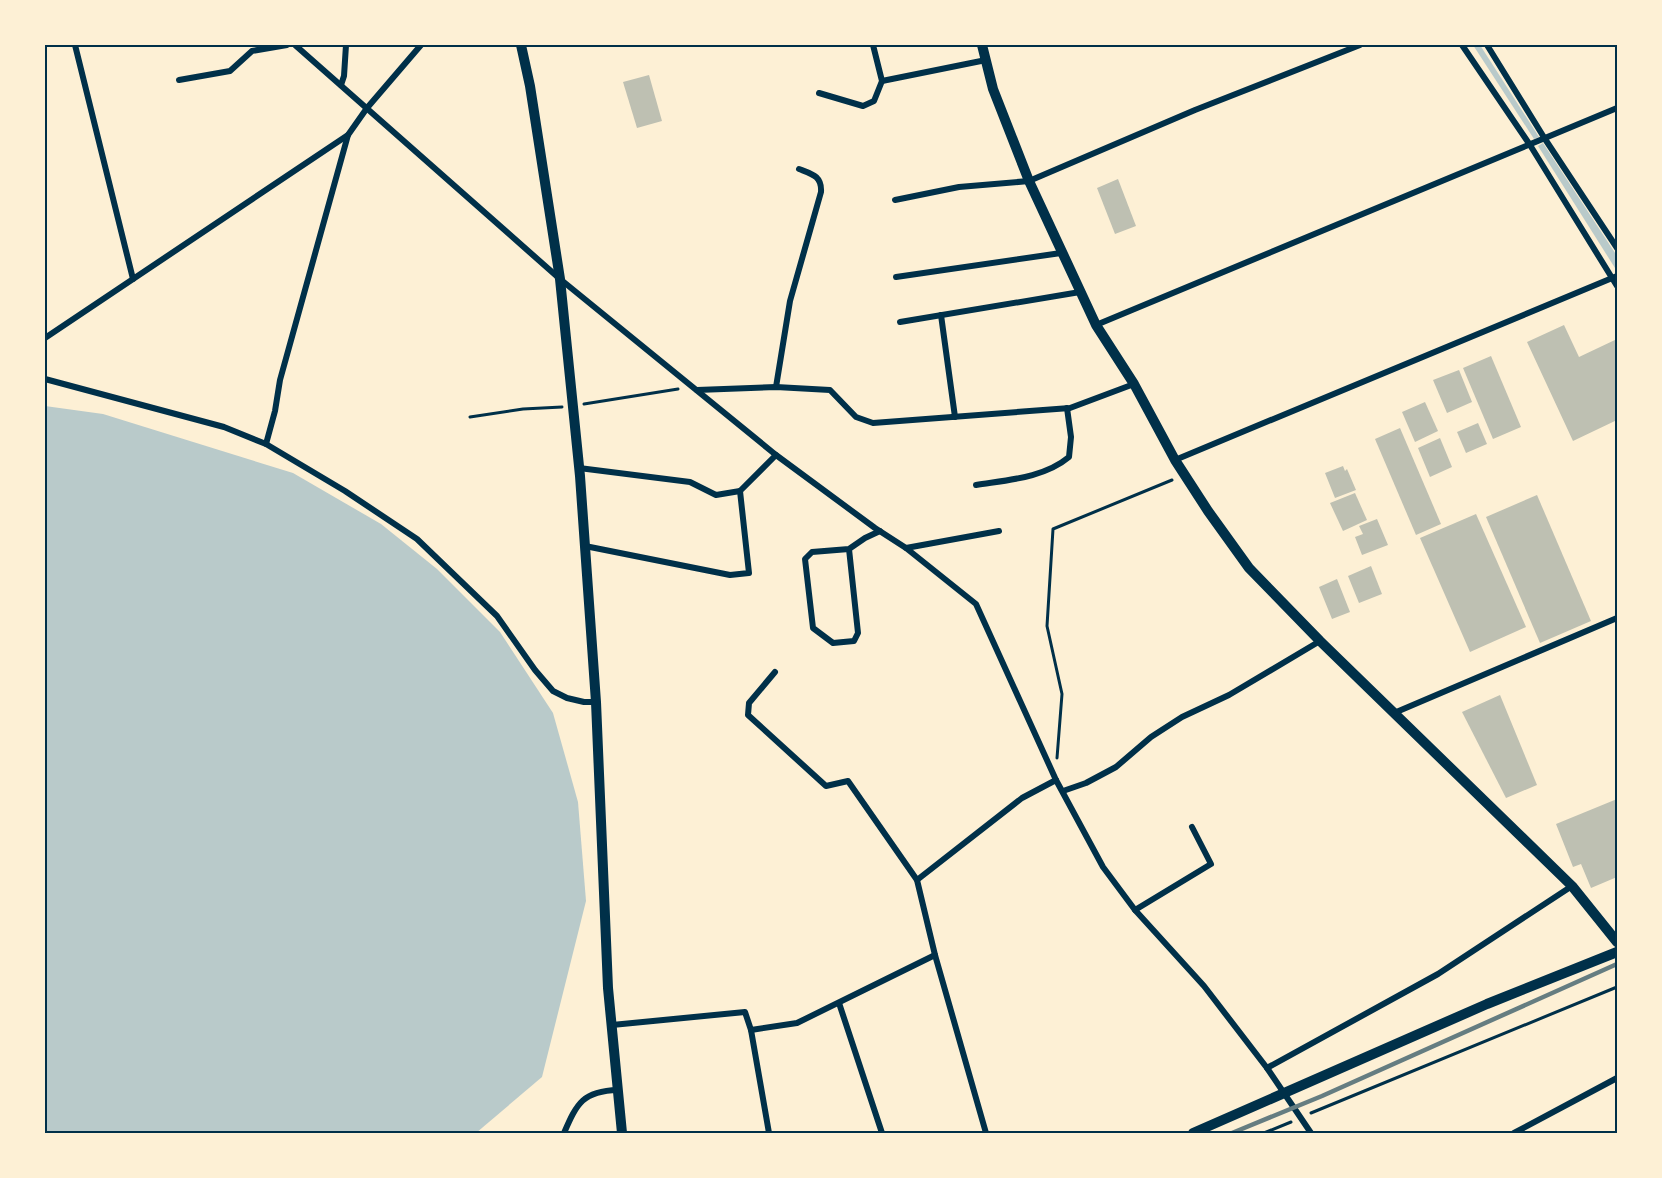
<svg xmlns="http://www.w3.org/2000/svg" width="1662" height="1178" font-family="Arial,sans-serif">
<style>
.green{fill:#b9caca}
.building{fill:#bec0b2}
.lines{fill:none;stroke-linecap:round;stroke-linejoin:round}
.path{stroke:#003049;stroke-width:3}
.minor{stroke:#003049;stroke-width:6}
.tertiary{stroke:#003049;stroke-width:10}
.rail{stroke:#657d81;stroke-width:4.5}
.neatline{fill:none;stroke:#003049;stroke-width:2}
</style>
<rect width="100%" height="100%" fill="#fdf0d5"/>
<!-- green -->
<g class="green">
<path d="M1473,45H1480L1539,137L1534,139Z"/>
<path d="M1543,143L1617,256V268H1615L1538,146Z"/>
<path d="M45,406L103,414L293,473L381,524L437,569L500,632L553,713L578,802L586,901L542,1077L476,1133H45Z"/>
</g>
<!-- building -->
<g class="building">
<path d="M649,75L662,121L637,128L623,82Z"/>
<path d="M1118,179L1136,226L1115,234L1097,188Z"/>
<path d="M1564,325L1579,357L1617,339V420L1573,441L1527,342Z"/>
<path d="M1491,356L1521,427L1493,439L1463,368Z"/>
<path d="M1459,370L1472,402L1447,413L1433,380Z"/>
<path d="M1425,402L1438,431L1415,442L1402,412Z"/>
<path d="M1478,423L1487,444L1466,453L1457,432Z"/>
<path d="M1400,428L1441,524L1416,535L1375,439Z"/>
<path d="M1440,438L1452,467L1430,477L1418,448Z"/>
<path d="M1343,466L1345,471L1347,469L1356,490L1335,498L1325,473Z"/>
<path d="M1355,493L1367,520L1343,531L1330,503Z"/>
<path d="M1537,495L1591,621L1540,643L1486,517Z"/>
<path d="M1476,514L1526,627L1470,652L1420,538Z"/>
<path d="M1377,519L1388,545L1362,555L1355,537L1363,534L1359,526Z"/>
<path d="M1371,566L1382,594L1359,603L1348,576Z"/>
<path d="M1337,579L1350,612L1332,619L1319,587Z"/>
<path d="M1500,695L1537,785L1506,798L1462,712Z"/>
<path d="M1617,799V877L1591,888L1581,864L1573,867L1556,824Z"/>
</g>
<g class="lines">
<!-- path -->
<g class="path">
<path d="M584,404L678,389"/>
<path d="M470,417L523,409L562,407"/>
<path d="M1057,758L1062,694L1047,626L1053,529L1172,480"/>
<path d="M1311,1113L1617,987"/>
<path d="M1264,1133L1291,1122"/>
</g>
<!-- minor -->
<g class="minor">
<path d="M75,45L133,279"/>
<path d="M295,45L560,279L776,455L875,528L906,548L976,604L1056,780L1103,867L1135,910L1204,986L1267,1068L1311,1133"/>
<path d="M1462,45L1530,145L1617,286"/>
<path d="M1487,45L1545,139L1617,248"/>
<path d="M179,80L230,71L252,51L287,45"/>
<path d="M882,81L986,60"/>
<path d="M341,85L344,76L346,45"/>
<path d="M819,93L863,106L874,101L882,81L873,45"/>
<path d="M895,200L959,187L1029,181L1195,110L1360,45"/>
<path d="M896,277L1061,253"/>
<path d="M941,315L955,417"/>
<path d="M900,322L1080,292"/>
<path d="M1096,325L1617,108"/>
<path d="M45,338L348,135L367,108L421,45"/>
<path d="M45,379L224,427L266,444L345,491L417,539L497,616L535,670L553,691L567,698L584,702H596"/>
<path d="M776,387L790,301L821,192C822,176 812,174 799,169"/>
<path d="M697,390L776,387L830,390L856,417L873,423L1070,408L1134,384"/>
<path d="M266,444L275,411L280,380L348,135"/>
<path d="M1175,460L1617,276"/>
<path d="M579,468L690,482L716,495L740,491"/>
<path d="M976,485C1007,480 1044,478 1069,457L1071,437L1067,408"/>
<path d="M585,546L730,575L749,573L740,491L776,455"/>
<path d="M906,548L999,531"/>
<path d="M849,549L858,633L854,641L833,643L813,628L805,559L812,552L849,549L865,538L880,531"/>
<path d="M775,672L749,703L748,715L826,786L848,781L917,880L935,955L986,1133"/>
<path d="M1394,713L1617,618"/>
<path d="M1063,791L1086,783L1116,767L1151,737L1182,717L1229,695L1320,641"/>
<path d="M917,880L1022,798L1056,780"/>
<path d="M1135,910L1211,864L1192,827"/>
<path d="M839,1003L882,1133"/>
<path d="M612,1025L745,1012L751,1030L769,1133"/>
<path d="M751,1030L797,1023L935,955"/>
<path d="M1267,1068L1438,974L1572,886"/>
<path d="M564,1133C577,1103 583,1091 618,1090"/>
<path d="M1514,1133L1617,1078"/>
</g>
<!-- tertiary -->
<g class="tertiary">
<path d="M521,45L530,86L560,279L580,476L596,702L608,988L622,1133"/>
<path d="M982,45L993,89L1029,181L1096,325L1134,384L1175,460L1208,511L1249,568L1320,641L1572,886L1617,942"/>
<path d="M1193,1133L1487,1004L1617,952"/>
</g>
<!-- rail -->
<path class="rail" d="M1232,1133L1322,1096L1617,964"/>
</g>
<!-- border -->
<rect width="1662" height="1178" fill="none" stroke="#fdf0d5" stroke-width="93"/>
<rect x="46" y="46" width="1570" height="1086" class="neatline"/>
</svg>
